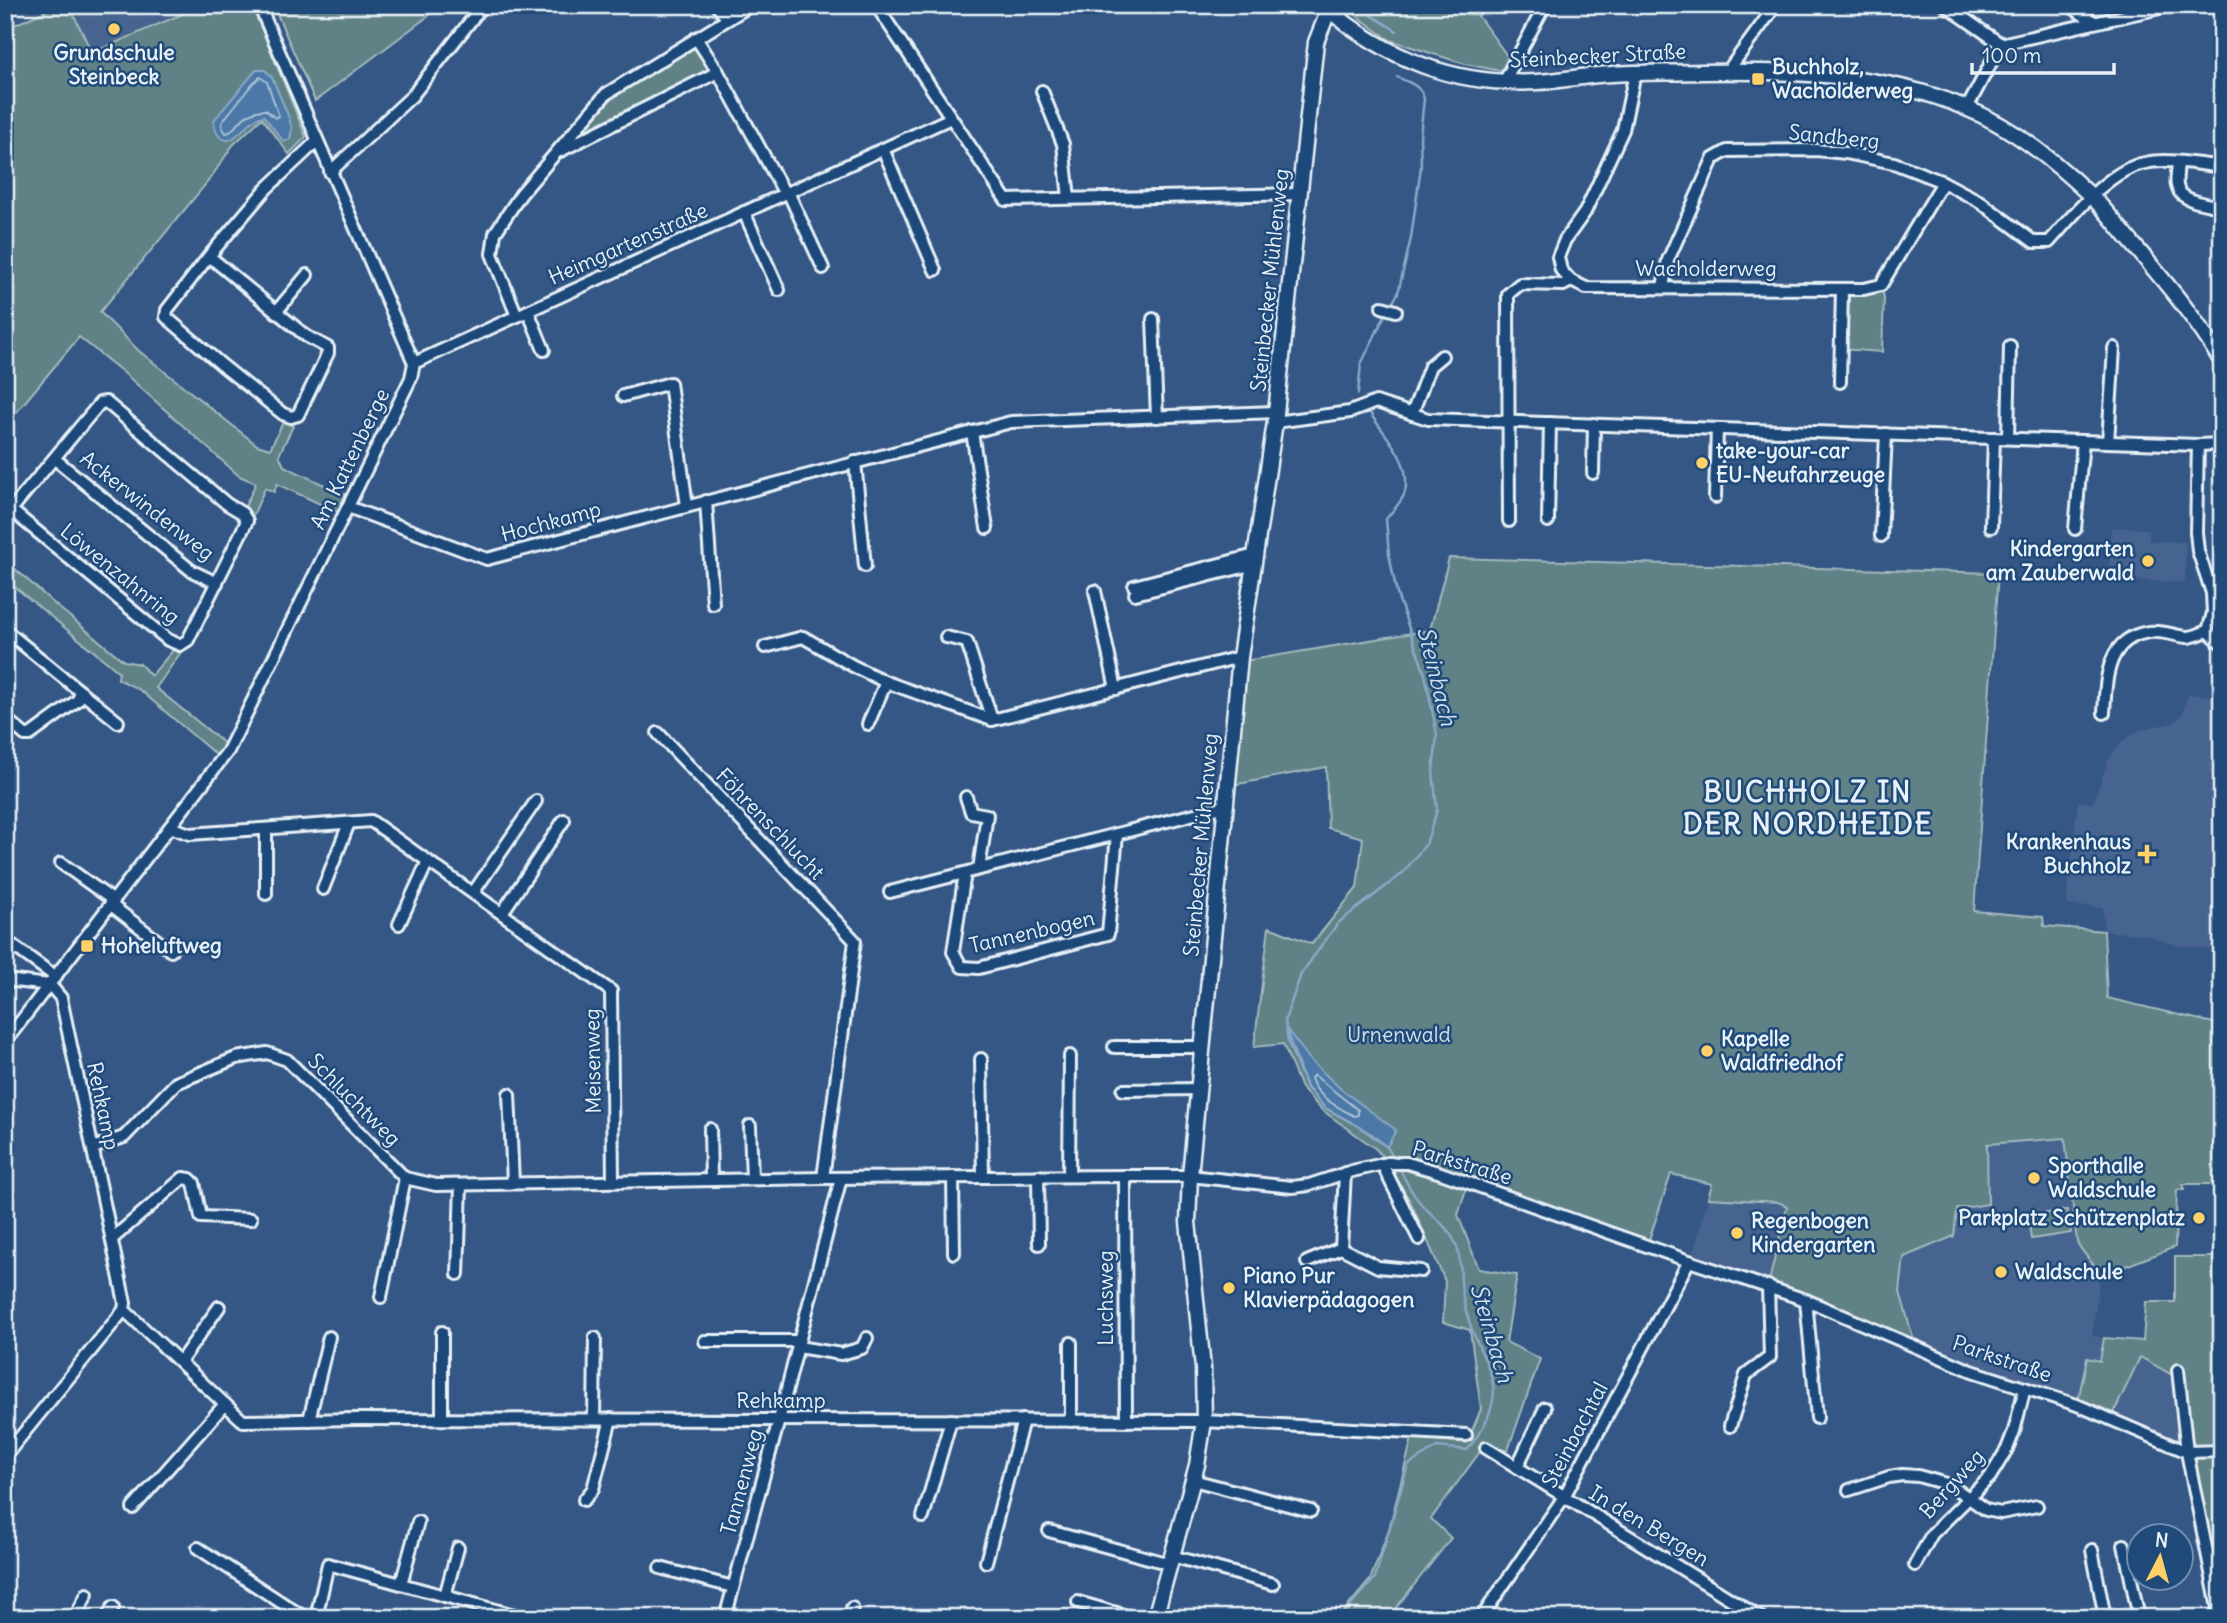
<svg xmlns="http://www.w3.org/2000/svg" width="2227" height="1623" font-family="Delius,sans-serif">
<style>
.built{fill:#47638f}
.green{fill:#608185;stroke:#a4b9be;stroke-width:2}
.water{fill:#4b78a6;stroke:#8aa8c7;stroke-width:2}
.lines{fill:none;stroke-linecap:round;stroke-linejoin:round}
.shore{stroke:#a9c1d7;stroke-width:2}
.stream{stroke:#8aa8c7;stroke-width:2.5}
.minor-casing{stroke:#e8f1f8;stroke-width:16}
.tertiary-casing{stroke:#e8f1f8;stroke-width:19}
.minor{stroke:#1f4a7a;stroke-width:10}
.tertiary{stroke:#1f4a7a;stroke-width:14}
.poi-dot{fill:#ffd166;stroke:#1f4a7a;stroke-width:2.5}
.labels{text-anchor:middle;stroke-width:5;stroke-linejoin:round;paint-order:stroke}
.poi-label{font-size:21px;font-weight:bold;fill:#e8f1f8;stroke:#1f4a7a;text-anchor:start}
.street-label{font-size:21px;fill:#e8f1f8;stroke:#1f4a7a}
.park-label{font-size:21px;fill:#d4e0e7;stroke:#1f4a7a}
.water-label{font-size:23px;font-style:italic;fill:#d0dfec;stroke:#1f4a7a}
.district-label{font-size:28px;font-weight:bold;letter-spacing:2px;fill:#e8f1f8;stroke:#1f4a7a}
</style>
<rect width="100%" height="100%" fill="#355785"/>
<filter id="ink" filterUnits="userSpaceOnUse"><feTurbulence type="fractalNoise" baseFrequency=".0143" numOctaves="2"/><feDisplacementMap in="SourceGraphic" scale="14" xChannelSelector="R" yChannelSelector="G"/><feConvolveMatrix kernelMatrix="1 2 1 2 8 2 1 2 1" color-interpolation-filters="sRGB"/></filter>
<g filter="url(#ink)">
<!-- built -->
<g class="built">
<path d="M69,5H203L92,53Z"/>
<path d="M2111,527L2149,529V541L2186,542L2185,582L2109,580Z"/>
<path d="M2188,694L2222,697V950L2178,946L2146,935L2104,931L2103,908L2066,905L2078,801L2093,803L2108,760L2122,741L2141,729L2174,723L2182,715Z"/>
<path d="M2065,1138L2077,1242L2081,1251L2097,1268L2100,1276L2092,1336L2104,1338L2100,1361L2087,1359L2077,1405L1916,1348L1900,1292L1904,1256L1954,1236L1957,1209L1986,1144Z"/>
<path d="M1708,1198L1778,1201L1787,1206L1768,1286L1691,1262Z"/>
<path d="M2140,1357L2179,1379L2187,1452L2111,1419Z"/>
</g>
<!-- green -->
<g class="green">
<path d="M59,5H69L92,53L203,5H252L306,137L289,154L262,118L233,145L210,179L100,312L139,351L257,445L270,449L283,422L293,426L279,455L284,466L352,498L344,515L277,484L274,492L265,488L252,518L242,513L256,483L239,476L124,373L79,337L5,426V29Z"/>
<path d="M273,5H443L315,101Z"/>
<path d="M1342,5H1470L1508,57L1501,71L1465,64L1390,40Z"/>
<path d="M696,38L718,72L555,154L606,94Z"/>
<path d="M1881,285L1884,298L1882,352L1840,349L1842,289Z"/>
<path d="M1449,558L1998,573L1974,911L2043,917L2044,926L2104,931L2107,998L2222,1025V1184H2183L2185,1189L2177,1190L2175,1247L2100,1276C2095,1263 2083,1255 2077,1242L2065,1138L1987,1144L1988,1204L1957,1209L1954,1236L1904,1257L1900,1292L1916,1348L1768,1286L1787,1206L1778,1202L1708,1198L1712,1184L1671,1174L1647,1246L1468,1183L1458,1215L1479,1269L1517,1275L1506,1342L1540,1359L1508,1450L1482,1449L1431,1519L1451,1538L1388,1618H1338L1370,1580L1389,1529L1412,1438L1467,1443L1481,1409L1470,1330L1443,1322L1445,1281L1412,1205L1388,1163L1376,1149L1322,1110L1301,1088L1283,1044L1254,1047L1269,927L1312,944L1357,888L1363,838L1328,828L1326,767L1228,786L1244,661L1430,630Z"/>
<path d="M5,560L58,607L124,661L140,664L151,676L174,649L181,652L156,688L230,748L222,760L140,690L118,679L119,672L5,579Z"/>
<path d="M2067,1210L2071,1233L2031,1239L2028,1216Z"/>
<path d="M2175,1257H2222V1618L2179,1379L2140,1357L2111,1419L2077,1405L2087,1358L2100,1361L2104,1338L2143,1341L2146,1302H2175Z"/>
</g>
<!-- water -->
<g class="water">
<path d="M256,70H265L272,77L289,118L292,129L290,139L284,142L264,116C247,117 234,150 220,137C215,132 215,127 214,120Z"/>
<path d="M1286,1028L1311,1061L1342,1090L1396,1130L1387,1147L1372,1134L1325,1108L1306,1087Z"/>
</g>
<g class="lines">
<!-- shore -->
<g class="shore">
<path d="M260,77L267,82L279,116L275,118L266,110C249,109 241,121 230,132L226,133L222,127V122L253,83Z"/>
<path d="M1314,1075L1358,1110V1115L1354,1116C1338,1107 1316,1097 1311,1078Z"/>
</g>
<!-- stream -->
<g class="stream">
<path d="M1355,5L1397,31"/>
<path d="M1391,306L1398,293L1411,238L1421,166L1420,137L1424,98C1421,85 1407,82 1397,77"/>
<path d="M1358,394L1361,364L1387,311"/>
<path d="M1310,1091L1306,1087L1288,1042L1285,1020L1301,974L1338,923L1402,874L1426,844L1437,810L1433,771L1437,735L1425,674L1397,594L1389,554L1386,519C1392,511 1403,501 1405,492C1412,460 1385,437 1370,413"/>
<path d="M1314,1096L1325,1108L1351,1122"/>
<path d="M1363,1129L1387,1147L1392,1155"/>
<path d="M1340,1618L1375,1578L1408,1465L1437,1447L1467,1450C1523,1381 1475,1366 1463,1298C1459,1280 1463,1257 1454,1240C1447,1226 1433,1216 1422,1205C1412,1194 1406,1182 1400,1169"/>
</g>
<!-- minor casing -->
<g class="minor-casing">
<g id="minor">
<path d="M716,5L728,19"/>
<path d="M876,5L1006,200L1300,194"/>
<path d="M1945,5L2001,44"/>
<path d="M2069,5L2094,22"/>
<path d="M696,38L718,72L785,194"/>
<path d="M1727,72L1776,5"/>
<path d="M1635,73L1623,130L1585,212L1565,240L1558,257L1561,270L1571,281L1586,288L1864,289L1881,285L1943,182"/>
<path d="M1504,82L1545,5"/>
<path d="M1042,91L1063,144L1069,198"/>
<path d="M1967,108L2001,44L2173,5"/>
<path d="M883,149L935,270"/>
<path d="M560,151L718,72"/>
<path d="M2178,162C2178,170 2174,184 2179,191C2185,202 2210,204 2222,208"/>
<path d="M330,172L412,96L483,5"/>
<path d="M788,192L823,268"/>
<path d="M744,212L779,290"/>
<path d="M209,256L167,310L166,317L223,366L283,414L291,417L298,415L328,353V348L306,336L209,256L266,189L317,141"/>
<path d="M1663,287L1668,260L1713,159L1727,151L1816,150L1846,153L1894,163L1943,182L1979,201L2034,242H2049C2073,216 2108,170 2145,163C2167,158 2199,164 2222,167"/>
<path d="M1382,307L1396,311"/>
<path d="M528,311L544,350"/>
<path d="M276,312L307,275"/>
<path d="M517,316L492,254L495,233L521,194L606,94L751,5"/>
<path d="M1153,319L1157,417"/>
<path d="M414,363L951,118"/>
<path d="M1840,382L1842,289"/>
<path d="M623,396L670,383L687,506"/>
<path d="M1412,414L1430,366L1442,356"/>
<path d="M1275,422L1350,412L1376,402L1428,419L2198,445L2222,444"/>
<path d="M972,432L987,528"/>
<path d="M2008,438L2010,346"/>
<path d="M2108,442L2114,348"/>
<path d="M2198,445L2196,532L2198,551L2212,593L2213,613L2208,631L2222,644"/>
<path d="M55,459L192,571L217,583"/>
<path d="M855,462L865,566"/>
<path d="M1593,473L1594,424"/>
<path d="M1715,497L1717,429"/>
<path d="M706,501L713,604"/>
<path d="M348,507L487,559L1011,422L1276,412"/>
<path d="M5,517L100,403L106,402L227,504L242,513L247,521L188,640L180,645L168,640L11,510"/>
<path d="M1509,521L1508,294L1520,284L1563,285L1571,281"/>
<path d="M1548,521L1550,423"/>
<path d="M1991,527L1994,438"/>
<path d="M2075,529L2083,441"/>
<path d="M1881,536L1886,434"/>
<path d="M1134,586L1255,555"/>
<path d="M1095,591L1116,689"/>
<path d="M1135,594L1255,564"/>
<path d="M5,630L81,692L78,700L30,735H25L5,718"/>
<path d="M946,637L967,642L992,720"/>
<path d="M765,647L803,637L853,666L886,682L992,720L1240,657"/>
<path d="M81,692L118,722"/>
<path d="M2104,713C2106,680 2106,638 2149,632C2162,630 2174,636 2187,637C2194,637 2201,633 2208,631"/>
<path d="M868,724L886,682"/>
<path d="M658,733L855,941L823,1178"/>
<path d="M966,797L971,812L987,815L979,869"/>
<path d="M170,827L190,834L371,821L611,991L613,1181"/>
<path d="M266,829V894"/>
<path d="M61,863L114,901"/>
<path d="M965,873L953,952L962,967L979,968L1108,934L1117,834"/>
<path d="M323,889L349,823"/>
<path d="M890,892L1226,806"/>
<path d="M473,893L536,801"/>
<path d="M111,905L171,951"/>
<path d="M502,913L564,820"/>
<path d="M399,924L428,861"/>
<path d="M5,940L56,977"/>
<path d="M5,980L50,985L61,998L125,1303L124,1310L243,1421L357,1419L1204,1421L1466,1435"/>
<path d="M5,1042L228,751L411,378L414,363L259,5"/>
<path d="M1114,1047H1203"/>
<path d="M981,1059L983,1177"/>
<path d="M1123,1090L1199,1089"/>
<path d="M509,1094L513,1183"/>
<path d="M750,1126L752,1179"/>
<path d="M710,1129L711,1179"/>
<path d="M93,1148L124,1137L176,1083L236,1058L267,1053L287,1060L405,1178L436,1185L823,1178L1125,1176H1190L1292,1187L1309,1185L1352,1171L1388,1163H1407L1438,1172L1689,1261L1806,1300L1972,1371L2077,1405L2187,1452L2222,1451"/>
<path d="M1382,1164L1419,1239"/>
<path d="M1038,1176L1039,1244"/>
<path d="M1069,1176L1070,1056"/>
<path d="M1125,1176L1126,1421"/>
<path d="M953,1177L954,1253"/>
<path d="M112,1239L183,1178L190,1179L194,1183L201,1217L251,1219"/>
<path d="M1341,1248L1345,1173"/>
<path d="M1307,1262L1341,1248L1378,1267L1421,1271"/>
<path d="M458,1274L461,1185"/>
<path d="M381,1297L405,1178"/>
<path d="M1806,1300L1817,1418"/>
<path d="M442,1332V1419"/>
<path d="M705,1341H799"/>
<path d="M1071,1343V1421"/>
<path d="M798,1347L841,1354L862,1348L867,1338"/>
<path d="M180,1362L219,1307"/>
<path d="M2178,1370L2187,1452L2220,1618"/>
<path d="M594,1419L595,1338"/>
<path d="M309,1420L329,1337"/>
<path d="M1730,1426L1746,1375L1770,1357L1768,1286"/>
<path d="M1486,1448L1761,1618"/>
<path d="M5,1456L124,1310"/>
<path d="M1517,1467L1545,1408"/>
<path d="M1193,1480L1311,1511"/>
<path d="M1849,1490L1889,1477L1902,1475L1918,1476L1950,1485L1986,1510L2001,1513L2037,1506"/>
<path d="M584,1500L593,1489L611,1419"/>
<path d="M133,1508L225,1404"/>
<path d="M923,1517L951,1420"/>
<path d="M1049,1531L1170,1564"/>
<path d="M2124,1545L2139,1618"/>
<path d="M198,1548L305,1618"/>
<path d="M2092,1550L2105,1618"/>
<path d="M1172,1556L1273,1584"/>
<path d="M986,1562L1023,1420"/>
<path d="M1915,1565L1932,1534L1990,1477L2007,1449L2014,1431L2025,1388"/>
<path d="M660,1568L733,1587"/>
<path d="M401,1584L418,1522"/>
<path d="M445,1596L458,1548"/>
<path d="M1078,1602L1134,1618"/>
<path d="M75,1618L87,1594"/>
<path d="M107,1618L113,1607"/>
<path d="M316,1618L328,1564L525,1618"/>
<path d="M725,1618L779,1420L841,1178"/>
<path d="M850,1618L852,1608"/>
<path d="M1481,1618L1564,1497L1689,1261"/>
</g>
</g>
<!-- tertiary casing -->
<g class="tertiary-casing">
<g id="tertiary">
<path d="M1324,6C1387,59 1454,86 1537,82C1562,81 1586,75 1611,74C1641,72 1671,73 1701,72C1790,71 1883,72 1966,108C2012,127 2055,161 2091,196C2106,210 2119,228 2133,244C2165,282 2197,319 2222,362"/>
<path d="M1155,1618L1197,1465L1204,1421L1203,1368L1188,1222L1190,1176L1240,657L1275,422L1316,42L1326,17L1330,11"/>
</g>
</g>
<!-- minor -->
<use href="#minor" class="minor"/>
<!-- tertiary -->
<use href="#tertiary" class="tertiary"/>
</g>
</g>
<!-- markers -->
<g class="poi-dot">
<circle cx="114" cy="29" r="7"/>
<rect x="1751" y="72" width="14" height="14" rx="3.5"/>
<circle cx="1702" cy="463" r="7"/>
<circle cx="2148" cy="561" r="7"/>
<path d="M2143.5 843.5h7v7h7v7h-7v7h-7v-7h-7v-7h7z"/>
<rect x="80" y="939" width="14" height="14" rx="3.5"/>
<circle cx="1707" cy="1051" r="7"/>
<circle cx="2034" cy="1178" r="7"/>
<circle cx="2199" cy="1218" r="7"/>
<circle cx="1737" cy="1233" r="7"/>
<circle cx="2001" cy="1272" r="7"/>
<circle cx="1229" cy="1288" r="7"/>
</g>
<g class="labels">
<!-- poi labels -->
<g class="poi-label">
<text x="114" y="60" text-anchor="middle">Grundschule<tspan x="114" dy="24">Steinbeck</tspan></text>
<text x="1772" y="74">Buchholz,<tspan x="1772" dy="24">Wacholderweg</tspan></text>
<text x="1716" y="458">take-your-car<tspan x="1716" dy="24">EU-Neufahrzeuge</tspan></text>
<text x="2134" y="556" text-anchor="end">Kindergarten<tspan x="2134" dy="24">am Zauberwald</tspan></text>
<text x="2131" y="849" text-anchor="end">Krankenhaus<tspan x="2131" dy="24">Buchholz</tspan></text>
<text x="101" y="953">Hoheluftweg</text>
<text x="1721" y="1046">Kapelle<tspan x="1721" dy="24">Waldfriedhof</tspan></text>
<text x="2048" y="1173">Sporthalle<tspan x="2048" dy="24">Waldschule</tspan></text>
<text x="2185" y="1225" text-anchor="end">Parkplatz Schützenplatz</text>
<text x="1751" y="1228">Regenbogen<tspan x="1751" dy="24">Kindergarten</tspan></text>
<text x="2015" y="1279">Waldschule</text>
<text x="1243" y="1283">Piano Pur<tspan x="1243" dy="24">Klavierpädagogen</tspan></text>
</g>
<!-- street labels -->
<g class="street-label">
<text transform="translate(1598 56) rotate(-3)" y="7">Steinbecker Straße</text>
<text transform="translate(1834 137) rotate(6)" y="7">Sandberg</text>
<text transform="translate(628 244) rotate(-24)" y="7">Heimgartenstraße</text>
<text x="1706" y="276">Wacholderweg</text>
<text transform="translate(1270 280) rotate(-84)" y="7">Steinbecker Mühlenweg</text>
<text transform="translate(350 459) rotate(-64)" y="7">Am Kattenberge</text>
<text transform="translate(147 506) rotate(38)" y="7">Ackerwindenweg</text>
<text transform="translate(551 522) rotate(-15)" y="7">Hochkamp</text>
<text transform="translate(120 574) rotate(39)" y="7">Löwenzahnring</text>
<text transform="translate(770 824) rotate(46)" y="7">Föhrenschlucht</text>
<text transform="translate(1201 845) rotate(-85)" y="7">Steinbecker Mühlenweg</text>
<text transform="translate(1032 932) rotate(-13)" y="7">Tannenbogen</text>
<text transform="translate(593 1061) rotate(-91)" y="7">Meisenweg</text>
<text transform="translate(354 1100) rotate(45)" y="7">Schluchtweg</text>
<text transform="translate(103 1106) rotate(78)" y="7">Rehkamp</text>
<text transform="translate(1462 1163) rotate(17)" y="7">Parkstraße</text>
<text transform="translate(1106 1298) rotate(-90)" y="7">Luchsweg</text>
<text transform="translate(2002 1359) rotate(19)" y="7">Parkstraße</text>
<text x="781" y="1408">Rehkamp</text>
<text transform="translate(1575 1435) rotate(-62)" y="7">Steinbachtal</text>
<text transform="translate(742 1482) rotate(-75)" y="7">Tannenweg</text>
<text transform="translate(1952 1484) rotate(-48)" y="7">Bergweg</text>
<text transform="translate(1649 1526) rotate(31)" y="7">In den Bergen</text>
</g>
<!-- park labels -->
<g class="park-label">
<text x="1399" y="1042">Urnenwald</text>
</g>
<!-- water labels -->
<g class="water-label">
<text transform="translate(1437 676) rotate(76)" y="8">Steinbach</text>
<text transform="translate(1492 1333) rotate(74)" y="8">Steinbach</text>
</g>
<!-- district labels -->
<g class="district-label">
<text x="1808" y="802">BUCHHOLZ IN<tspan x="1808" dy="32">DER NORDHEIDE</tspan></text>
</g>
</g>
<!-- margin -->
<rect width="2227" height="1623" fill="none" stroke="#1f4a7a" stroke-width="28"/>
<rect x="14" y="14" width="2199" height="1595" fill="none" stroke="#e8f1f8" stroke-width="2.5" filter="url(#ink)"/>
<!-- north arrow -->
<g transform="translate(2160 1557) rotate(6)"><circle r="33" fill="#1f4a7a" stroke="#6f8dac" stroke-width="2"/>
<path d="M0-5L12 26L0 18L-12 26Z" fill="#ffd166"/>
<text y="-10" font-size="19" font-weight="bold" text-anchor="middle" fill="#e8f1f8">N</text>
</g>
<!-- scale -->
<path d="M1972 63v10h142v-10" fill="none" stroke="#e8f1f8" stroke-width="3.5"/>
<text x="1982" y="63" font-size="21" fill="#e8f1f8" stroke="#1f4a7a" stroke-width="5" paint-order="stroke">100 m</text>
</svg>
